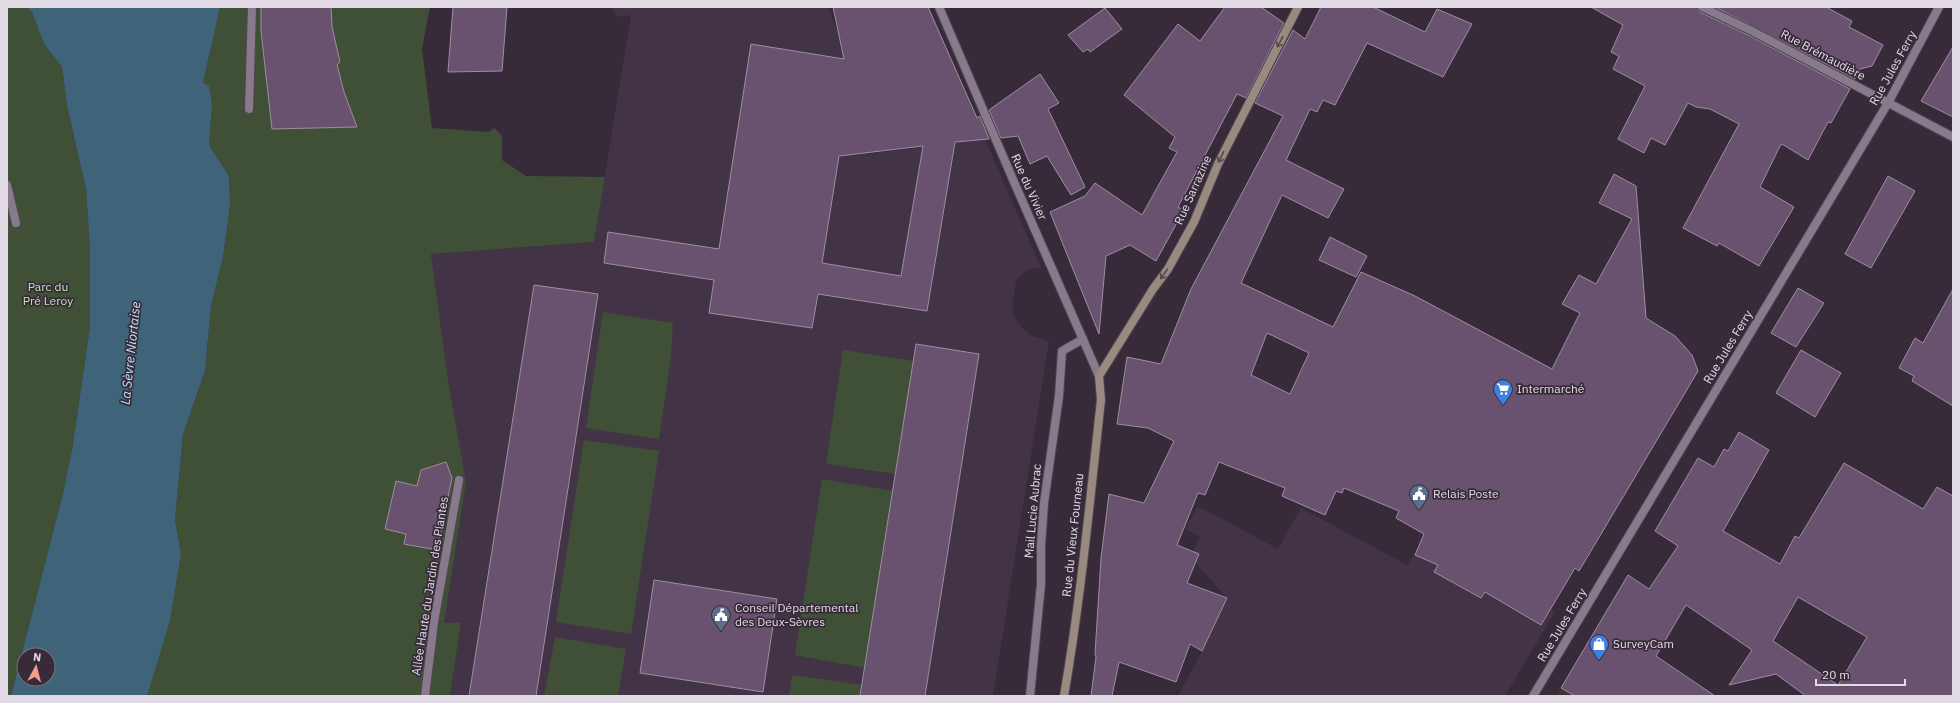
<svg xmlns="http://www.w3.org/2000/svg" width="1960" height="703" font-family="'IBM Plex Sans',sans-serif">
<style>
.built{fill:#433347}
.education{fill:#463133}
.green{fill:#405037}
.water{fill:#3f6379;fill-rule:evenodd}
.building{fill:#69526f;stroke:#9d8ea1;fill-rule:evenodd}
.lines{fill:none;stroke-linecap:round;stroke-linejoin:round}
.service-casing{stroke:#514754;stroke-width:10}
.pedestrian-casing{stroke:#514754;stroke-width:10}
.minor-casing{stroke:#514754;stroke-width:10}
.tertiary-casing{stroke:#514754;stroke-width:10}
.secondary-casing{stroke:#514754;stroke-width:10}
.service{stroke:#887a8c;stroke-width:8}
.pedestrian{stroke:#887a8c;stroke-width:8}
.minor{stroke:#887a8c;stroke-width:8}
.tertiary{stroke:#887a8c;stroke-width:8}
.secondary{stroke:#998a80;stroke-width:8}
.oneway{stroke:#54484f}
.labels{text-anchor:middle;stroke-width:3.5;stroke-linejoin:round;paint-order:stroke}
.street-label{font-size:12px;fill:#e2dae4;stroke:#372b3a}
.park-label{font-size:12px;fill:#c0e4ac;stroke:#372b3a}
.poi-label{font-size:12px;fill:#e2dae4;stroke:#372b3a;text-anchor:start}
.water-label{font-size:13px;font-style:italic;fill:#c1e5fd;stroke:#372b3a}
</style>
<rect width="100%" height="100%" fill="#372b3a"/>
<!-- built -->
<g class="built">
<path d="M612,7H828L839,36L852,37L866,151L869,154L985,139L1041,268L1031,269L1022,273L1016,281L1012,306L1015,318L1022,328L1032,336L1049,341L993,696H450L461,624H443L466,482L448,380L431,254L594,242L631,15L617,17Z"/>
<path d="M1635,213L1646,318L1675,336L1692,355L1698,371L1603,531L1598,529L1589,546L1593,548L1579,571L1575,568L1551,609L1555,612L1505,696H1178L1202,651L1227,598L1190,557L1200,537L1185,529L1198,506L1278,549L1301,508L1407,565L1415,555L1428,524L1301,470L1340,387L1301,369L1309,353L1187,296L1204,264L1341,331L1370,276L1449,314L1552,368Z"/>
</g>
<!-- education -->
<path class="education" d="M1561,688L1575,696H1557Z"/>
<!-- green -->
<g class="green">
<path d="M7,7H26L32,12L44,44L62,67L67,106L86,189L90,249V327L72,450L63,493L11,696H7Z"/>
<path d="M220,7H430L422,49L432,128L489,132L494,128L502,136V160L526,176L605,177L594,242L431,254L448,380L466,482L444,623H461L450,696H147L181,553L175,520L183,434L205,371L211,306L223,257L230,206L229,176L209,145L212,106L203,83Z"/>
<path d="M603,312L673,323L671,356L659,439L586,428Z"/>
<path d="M843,350L914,361L896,474L826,464Z"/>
<path d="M584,440L659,451L631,634L556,622Z"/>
<path d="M822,479L893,491L865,668L795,655Z"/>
<path d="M555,637L626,649L618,696H544Z"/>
<path d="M792,675L862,685L860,696H789Z"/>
</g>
<!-- water -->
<path class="water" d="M26,7H220L203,83L209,86L212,106L209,145L229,176L230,206L223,257L211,306L205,371L183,434L175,520L181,553L170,620L147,696H11L63,493L72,450L90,327V249L86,189L67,106L62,67L44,44L32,12ZM24,655H48V679H24Z"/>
<!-- building -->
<g class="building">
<path d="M261,7H331L332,27L340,62L337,65L344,92L357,127L272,129L261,31Z"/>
<path d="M453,7H507L502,71L448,72Z"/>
<path d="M833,7H928L977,118L980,116L989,139L955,142L927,311L818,294L812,328L709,313L714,280L604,263L608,232L719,249L751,44L844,59ZM923,146L901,276L822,263L839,156Z"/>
<path d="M1225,7H1261L1284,23L1246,98L1237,94L1178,207L1184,210L1156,261L1130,245L1106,256L1099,334L1050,212L1085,196L1095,183L1142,215L1177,152L1169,148L1175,137L1124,95L1178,24L1200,41Z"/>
<path d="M1321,7H1373L1425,32L1437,9L1472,24L1443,77L1367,43L1335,105L1323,100L1317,112L1310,109L1286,160L1344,189L1328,218L1282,195L1241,283L1333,327L1361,272L1415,296L1552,369L1580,313L1562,304L1579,275L1596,284L1632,219L1599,203L1614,174L1636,186L1646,318L1675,336L1692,355L1698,371L1579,571L1575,568L1541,625L1485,592L1481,598L1434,572L1438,565L1415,555L1424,534L1396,518L1399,511L1344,488L1342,493L1336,491L1325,515L1282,496L1285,488L1219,462L1205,495L1198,493L1177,545L1199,554L1187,583L1227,598L1202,651L1190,644L1176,682L1119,662L1112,696H1091L1096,657L1095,654L1101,558L1109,494L1144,503L1174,441L1148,428L1117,424L1127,357L1161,364L1191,289L1283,116L1255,103L1293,30L1305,39ZM1267,333L1309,353L1290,394L1251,375Z"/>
<path d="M1591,7H1697L1700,12L1750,36L1850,89L1831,123L1828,122L1808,160L1782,144L1779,148L1760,187L1794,207L1759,266L1719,243L1717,246L1683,228L1739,124L1710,109L1696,107L1688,103L1665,145L1651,138L1644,153L1618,139L1645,86L1613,69L1619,56L1611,52L1623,25Z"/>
<path d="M1715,7H1826L1852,21L1849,27L1883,45L1872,66L1860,69L1855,79Z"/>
<path d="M1105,8L1122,29L1090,52L1088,49L1083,52L1068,35Z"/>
<path d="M1953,47V117L1921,101Z"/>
<path d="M1040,74L1059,103L1048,109L1085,187L1071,195L1047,156L1030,164L1018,136L1001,138L989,110Z"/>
<path d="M1888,176L1915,191L1871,268L1845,254Z"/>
<path d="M1330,237L1367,256L1356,277L1319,260Z"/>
<path d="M534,285L598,294L536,696H469Z"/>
<path d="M1798,288L1824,303L1796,347L1771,333Z"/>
<path d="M1953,289V406L1912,381L1914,376L1899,368L1915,338L1923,343Z"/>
<path d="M916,344L979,354L925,696H860Z"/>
<path d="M1801,350L1841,373L1815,417L1776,393Z"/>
<path d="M1739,432L1769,450L1723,531L1780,564L1795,536L1799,538L1844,463L1923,509L1937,487L1953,496V696H1806L1776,674L1729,685L1752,650L1686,605L1656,656L1715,696H1575L1561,688L1628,575L1649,589L1678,546L1655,531L1698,458L1714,467L1724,449L1728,451ZM1798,597L1867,637L1838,685L1773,641Z"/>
<path d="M446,462L452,478L437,550L404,544L406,534L385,529L396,481L417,486L421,470Z"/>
<path d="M654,580L777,599L763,692L640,673Z"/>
</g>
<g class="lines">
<!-- service casing -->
<g class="service-casing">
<path id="service" d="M249,109L252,7"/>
</g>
<!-- pedestrian casing -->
<g class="pedestrian-casing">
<g id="pedestrian">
<path d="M425,696L434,622L459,480"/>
<path d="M1030,696L1041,584V545L1044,503L1059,396L1062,351L1083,339"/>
</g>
</g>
<!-- minor casing -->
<g class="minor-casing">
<g id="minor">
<path d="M1702,7L1752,31L1953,137"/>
<path d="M7,185L16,223"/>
<path d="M1533,696L1888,103L1939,7"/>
</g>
</g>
<!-- tertiary casing -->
<g class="tertiary-casing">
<path id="tertiary" d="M939,7L1014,182L1099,376"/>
</g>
<!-- secondary casing -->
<g class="secondary-casing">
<path id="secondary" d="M1064,696C1081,598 1090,499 1101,400L1099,376L1153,289L1168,269L1194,222L1218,164L1298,7"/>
</g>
<!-- service -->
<use href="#service" class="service"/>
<!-- pedestrian -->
<use href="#pedestrian" class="pedestrian"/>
<!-- minor -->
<use href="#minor" class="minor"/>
<!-- tertiary -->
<use href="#tertiary" class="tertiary"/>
<!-- secondary -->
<use href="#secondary" class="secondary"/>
</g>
<!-- one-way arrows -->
<defs><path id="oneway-shaft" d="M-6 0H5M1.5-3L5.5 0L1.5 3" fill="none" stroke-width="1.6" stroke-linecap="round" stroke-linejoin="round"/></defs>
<g class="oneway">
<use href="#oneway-shaft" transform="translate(1280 42) rotate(118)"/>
<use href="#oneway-shaft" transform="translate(1221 157) rotate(116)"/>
<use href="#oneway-shaft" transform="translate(1164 274) rotate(126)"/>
</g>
<!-- icons -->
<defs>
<g id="supermarket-pin" transform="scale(1)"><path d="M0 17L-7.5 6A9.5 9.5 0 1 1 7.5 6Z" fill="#3f7fe0" stroke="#372b3a"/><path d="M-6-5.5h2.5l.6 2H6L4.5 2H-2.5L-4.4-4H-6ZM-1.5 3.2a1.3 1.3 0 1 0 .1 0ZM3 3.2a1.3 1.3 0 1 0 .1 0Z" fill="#fff"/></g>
<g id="civic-pin" transform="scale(1)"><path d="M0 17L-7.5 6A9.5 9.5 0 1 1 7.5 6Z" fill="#5c6f8a" stroke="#372b3a"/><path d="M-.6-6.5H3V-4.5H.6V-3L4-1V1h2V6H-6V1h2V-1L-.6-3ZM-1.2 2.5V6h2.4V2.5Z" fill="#fff"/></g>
<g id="shop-pin" transform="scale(1)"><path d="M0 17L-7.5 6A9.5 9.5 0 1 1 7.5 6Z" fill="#3f7fe0" stroke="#372b3a"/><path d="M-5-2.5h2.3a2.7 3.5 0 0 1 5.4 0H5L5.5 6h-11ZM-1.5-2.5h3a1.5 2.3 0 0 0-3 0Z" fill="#fff"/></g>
</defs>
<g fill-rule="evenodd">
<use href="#supermarket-pin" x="1503" y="389"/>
<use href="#civic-pin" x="1419" y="494"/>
<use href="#civic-pin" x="721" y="615"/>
<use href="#shop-pin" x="1599" y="644"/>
</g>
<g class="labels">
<!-- street labels -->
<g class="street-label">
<text transform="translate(1823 55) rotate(28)" y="4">Rue Brémaudière</text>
<text transform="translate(1893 68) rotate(-61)" y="4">Rue Jules Ferry</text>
<text transform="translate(1029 187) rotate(66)" y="4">Rue du Vivier</text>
<text transform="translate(1193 190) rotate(-66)" y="4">Rue Sarrazine</text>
<text transform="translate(1728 347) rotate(-59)" y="4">Rue Jules Ferry</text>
<text transform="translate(1033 511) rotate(-85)" y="4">Mail Lucie Aubrac</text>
<text transform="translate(1073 535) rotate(-84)" y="4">Rue du Vieux Fourneau</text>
<text transform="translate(430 586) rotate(-81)" y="4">Allée Haute du Jardin des Plantes</text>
<text transform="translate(1562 625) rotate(-59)" y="4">Rue Jules Ferry</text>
</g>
<!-- park labels -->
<g class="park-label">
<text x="48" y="291">Parc du<tspan x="48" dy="14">Pré Leroy</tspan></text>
</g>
<!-- poi labels -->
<g class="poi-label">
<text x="1517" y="393">Intermarché</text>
<text x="1433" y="498">Relais Poste</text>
<text x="735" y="612">Conseil Départemental<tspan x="735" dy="14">des Deux-Sèvres</tspan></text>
<text x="1613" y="648">SurveyCam</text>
</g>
<!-- water labels -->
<g class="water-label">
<text transform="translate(130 353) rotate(-84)" y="5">La Sèvre Niortaise</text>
</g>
</g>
<!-- border -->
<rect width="1960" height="703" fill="none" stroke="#e2dae4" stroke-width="16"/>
<!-- north arrow -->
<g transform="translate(36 667) rotate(7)"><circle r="19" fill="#372b3a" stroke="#7b717e"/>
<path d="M0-3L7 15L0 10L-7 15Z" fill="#f49e8a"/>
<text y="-6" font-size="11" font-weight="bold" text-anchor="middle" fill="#e2dae4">N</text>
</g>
<!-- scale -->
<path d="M1816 679v6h89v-6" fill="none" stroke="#e2dae4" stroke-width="2"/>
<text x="1822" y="679" font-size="12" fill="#e2dae4" stroke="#372b3a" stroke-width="3" paint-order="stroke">20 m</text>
</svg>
